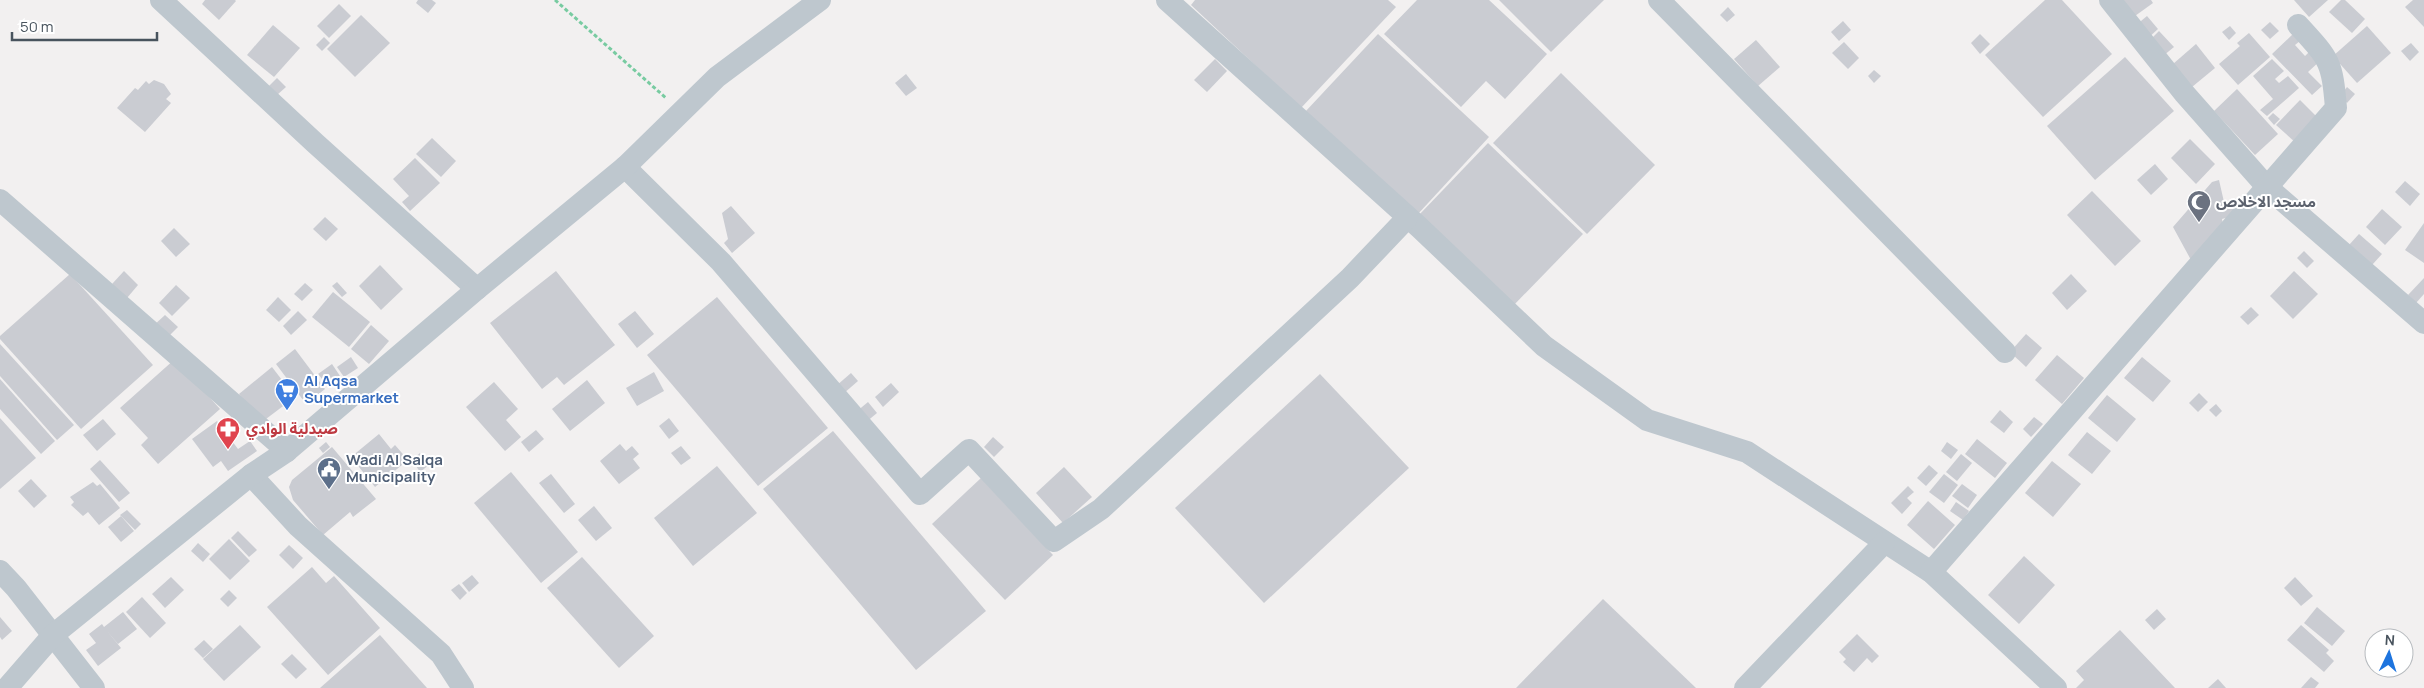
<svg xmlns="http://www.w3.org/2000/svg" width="2424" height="688" font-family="Manrope,'Noto Sans Arabic',sans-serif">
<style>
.building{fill:#caccd2}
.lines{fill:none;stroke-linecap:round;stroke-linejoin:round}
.path{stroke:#78cba1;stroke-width:3;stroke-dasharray:4 2.5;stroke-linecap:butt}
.minor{stroke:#bec7ce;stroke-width:22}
.labels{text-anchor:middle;stroke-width:4;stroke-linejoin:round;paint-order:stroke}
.worship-label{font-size:15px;font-weight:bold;fill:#5b616d;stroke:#fff;text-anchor:start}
.shop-label{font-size:15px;font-weight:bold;fill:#366cbe;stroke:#fff;text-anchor:start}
.health-label{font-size:15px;font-weight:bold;fill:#be3a42;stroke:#fff;text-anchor:start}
.service-label{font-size:15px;font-weight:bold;fill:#4e5e75;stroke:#fff;text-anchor:start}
</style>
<rect width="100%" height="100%" fill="#f2f0f0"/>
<!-- building -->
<g class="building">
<path d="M205,0H235L236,1L219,20L202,4Z"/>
<path d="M418,0H432L436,3L428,13L416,3Z"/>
<path d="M1195,0H1388L1396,7L1301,108L1191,5Z"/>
<path d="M1417,0H1489L1547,54L1505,99L1486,81L1461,107L1384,34Z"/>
<path d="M1499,0H1604L1551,52Z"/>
<path d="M2045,0H2062L2112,54L2043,117L1985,55Z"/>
<path d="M2123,0H2151L2153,3L2135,16Z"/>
<path d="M2294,0H2328L2309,17Z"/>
<path d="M2341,0H2345L2365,19L2352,33L2329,12Z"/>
<path d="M2413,0H2424V27L2405,7Z"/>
<path d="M339,4L351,16L329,38L317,26Z"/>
<path d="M1728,7L1735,15L1727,22L1720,15Z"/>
<path d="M361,15L390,43L355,77L327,49Z"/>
<path d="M2147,16L2158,29L2147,39L2135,26Z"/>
<path d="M1843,21L1851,30L1839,41L1831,32Z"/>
<path d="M2270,22L2279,31L2270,39L2261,30Z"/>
<path d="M273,25L300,48L274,77L247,55Z"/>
<path d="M2230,26L2236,33L2229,40L2222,32Z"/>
<path d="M2367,26L2391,53L2357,83L2333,56Z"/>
<path d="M2159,31L2174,47L2163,56L2149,41Z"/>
<path d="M2249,33L2270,57L2238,85L2219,64L2240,46L2237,43Z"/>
<path d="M1378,34L1489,137L1417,215L1305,112Z"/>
<path d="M1980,34L1990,44L1980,54L1971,43Z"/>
<path d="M2293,34L2300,41L2295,45L2305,56L2311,50L2321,60L2308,72L2322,86L2312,95L2272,54Z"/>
<path d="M324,37L330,43L322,51L316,45Z"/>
<path d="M1756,40L1780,67L1758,86L1734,59Z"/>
<path d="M1844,42L1859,58L1848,69L1832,53Z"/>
<path d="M2411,43L2419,52L2410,61L2401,51Z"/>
<path d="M2196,44L2215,68L2192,87L2173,64Z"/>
<path d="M2125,57L2174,111L2095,180L2047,126Z"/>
<path d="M1215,59L1227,71L1207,92L1194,80Z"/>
<path d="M2272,59L2284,71L2275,79L2279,83L2288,76L2299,88L2267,116L2260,110L2273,99L2253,76Z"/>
<path d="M1874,70L1881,76L1874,83L1868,76Z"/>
<path d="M1561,73L1655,165L1587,234L1493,143Z"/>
<path d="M906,74L917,88L906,96L895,83Z"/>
<path d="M277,78L286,87L277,95L268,87Z"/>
<path d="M154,80L164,84L171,94L166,99L171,103L145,132L117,108L135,88L138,90L146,81L149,84Z"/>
<path d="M2347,87L2355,94L2347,103L2340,96Z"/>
<path d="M2237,89L2278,134L2255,155L2214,111Z"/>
<path d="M2300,100L2320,120L2297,144L2276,125Z"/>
<path d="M2273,113L2280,119L2274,125L2268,118Z"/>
<path d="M432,138L456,161L441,177L416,154Z"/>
<path d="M2190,139L2215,164L2196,184L2171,158Z"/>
<path d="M1488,143L1583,234L1512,307L1418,216Z"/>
<path d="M415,158L440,183L410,211L402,202L409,196L393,179Z"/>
<path d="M2155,164L2168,179L2151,195L2137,180Z"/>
<path d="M2219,180L2224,202L2237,198L2241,210L2236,215L2222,219L2224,231L2191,260L2173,227L2212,182Z"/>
<path d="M2405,181L2420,194L2410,206L2395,192Z"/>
<path d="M2092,191L2141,241L2115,266L2067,215Z"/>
<path d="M731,206L755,233L732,253L724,243L728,239L722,213Z"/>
<path d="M2382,209L2402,227L2385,245L2366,227Z"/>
<path d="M325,217L338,229L326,241L313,229Z"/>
<path d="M2424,223V263L2405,250Z"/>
<path d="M174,228L190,244L176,257L161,241Z"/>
<path d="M2359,234L2382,254L2372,265L2349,245Z"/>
<path d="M2304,251L2314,261L2307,268L2297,258Z"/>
<path d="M380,265L403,289L381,310L359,286Z"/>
<path d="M124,271L138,285L127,298L112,284Z"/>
<path d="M556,271L615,345L564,385L557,377L542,389L490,323Z"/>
<path d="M2294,271L2318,294L2293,319L2270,296Z"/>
<path d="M70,274L153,365L81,429L0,339V336Z"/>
<path d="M2071,274L2087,291L2067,310L2052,293Z"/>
<path d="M2424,278V294L2416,303L2408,295Z"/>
<path d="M337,282L347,293L342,297L332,286Z"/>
<path d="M305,283L313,290L302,301L294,294Z"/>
<path d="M176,285L190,298L172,316L159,303Z"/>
<path d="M333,292L370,322L349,347L312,317Z"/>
<path d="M278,297L291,310L279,322L266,310Z"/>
<path d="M717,297L828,428L758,486L647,355Z"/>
<path d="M2251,307L2259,315L2248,325L2240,317Z"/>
<path d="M298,311L307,320L291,335L283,326Z"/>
<path d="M635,311L654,334L637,348L618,324Z"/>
<path d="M165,315L178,327L166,339L153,326Z"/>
<path d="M371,325L389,341L369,364L351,349Z"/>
<path d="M2026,334L2042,348L2026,367L2010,352Z"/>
<path d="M0,344L74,425L57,440L0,376Z"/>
<path d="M295,349L325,389L306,404L276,364Z"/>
<path d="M2057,355L2084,378L2062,404L2035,380Z"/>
<path d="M351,357L358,368L344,377L337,367Z"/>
<path d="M2142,357L2171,381L2153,402L2124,378Z"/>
<path d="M175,359L220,409L158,464L141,445L148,438L120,408Z"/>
<path d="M332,364L340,376L327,385L318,374Z"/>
<path d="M272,367L295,397L266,419L254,415L239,394Z"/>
<path d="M654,372L664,391L637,406L626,388Z"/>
<path d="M851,373L858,381L843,394L836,386Z"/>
<path d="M1320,374L1409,468L1264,603L1175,508Z"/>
<path d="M0,379L55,441L41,454L0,409Z"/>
<path d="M587,380L605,403L570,431L552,409Z"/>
<path d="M494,382L518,409L506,420L521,437L505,451L466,407Z"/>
<path d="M891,383L899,392L883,407L875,397Z"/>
<path d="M2199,393L2208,402L2198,412L2189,403Z"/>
<path d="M2107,395L2136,419L2117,442L2088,418Z"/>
<path d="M868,402L877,413L865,423L856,412Z"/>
<path d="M2216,404L2222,411L2216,417L2209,410Z"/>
<path d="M2000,410L2013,422L2004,433L1990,422Z"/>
<path d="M2034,417L2043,424L2031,437L2023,429Z"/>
<path d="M0,418L36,458L0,489Z"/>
<path d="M669,418L679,431L669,439L659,426Z"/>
<path d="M103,419L116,434L97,451L83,435Z"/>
<path d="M217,421L238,449L250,441L257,451L228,471L221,461L213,467L192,439Z"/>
<path d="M536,430L544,439L529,452L521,442Z"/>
<path d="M833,431L986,611L916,670L763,489Z"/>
<path d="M2087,432L2111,451L2092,474L2068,455Z"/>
<path d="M379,434L391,449L395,445L408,460L375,487L351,457Z"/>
<path d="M993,437L1004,447L994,457L984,447Z"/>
<path d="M1977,439L2007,463L1995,478L1965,454Z"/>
<path d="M326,442L330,447L323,453L319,448Z"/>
<path d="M1947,442L1958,450L1951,459L1941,451Z"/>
<path d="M620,444L626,451L632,446L639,454L633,459L640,468L619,484L600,461Z"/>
<path d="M681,446L691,458L681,465L671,453Z"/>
<path d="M332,447L376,499L353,517L350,512L323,535L293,500L289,487L292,480Z"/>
<path d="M420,453L429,465L420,472L412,460Z"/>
<path d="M1961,454L1972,463L1957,481L1946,472Z"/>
<path d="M100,460L130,493L119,502L90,469Z"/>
<path d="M2052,461L2081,484L2053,517L2025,493Z"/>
<path d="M1929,465L1938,473L1926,486L1917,478Z"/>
<path d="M717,466L757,513L693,566L654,518Z"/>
<path d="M1064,467L1092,497L1063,523L1036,493Z"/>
<path d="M511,472L578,552L541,583L474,503Z"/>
<path d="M551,474L575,504L564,513L539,483Z"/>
<path d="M1944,474L1958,485L1944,503L1929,492Z"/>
<path d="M981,478L1053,555L1005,600L932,524Z"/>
<path d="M31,479L47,496L34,508L18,491Z"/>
<path d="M93,482L97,486L100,484L120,508L99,525L88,512L83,516L71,505L74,502L70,497Z"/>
<path d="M1962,484L1977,495L1968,508L1952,496Z"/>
<path d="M1908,486L1914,492L1907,498L1912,503L1902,514L1891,503Z"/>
<path d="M1928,501L1955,525L1934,549L1907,525Z"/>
<path d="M1956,502L1969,511L1963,520L1950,511Z"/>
<path d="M594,506L612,528L596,541L578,520Z"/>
<path d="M127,510L141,524L135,530L120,515Z"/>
<path d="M121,516L134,531L121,542L108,527Z"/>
<path d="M238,531L257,550L249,557L231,538Z"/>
<path d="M229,539L250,561L230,580L209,559Z"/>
<path d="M198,543L210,554L203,562L191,551Z"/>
<path d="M289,545L303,558L293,569L279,555Z"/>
<path d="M2024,556L2055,585L2019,624L1988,595Z"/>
<path d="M582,557L654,636L619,668L547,588Z"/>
<path d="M312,567L326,583L334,576L380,628L328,675L267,607Z"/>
<path d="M472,575L479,583L469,592L462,583Z"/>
<path d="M171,577L184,590L165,608L152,594Z"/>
<path d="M2295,577L2313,596L2301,606L2284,588Z"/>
<path d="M459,584L467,593L460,600L451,590Z"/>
<path d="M229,590L237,598L228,607L220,599Z"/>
<path d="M142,597L166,623L150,638L126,612Z"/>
<path d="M1603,599L1696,688H1516Z"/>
<path d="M2317,607L2345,631L2332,646L2304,623Z"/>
<path d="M2157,609L2166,619L2154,630L2145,620Z"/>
<path d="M123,612L137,629L118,644L107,631L121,648L98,666L86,650L96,643L89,634L102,624L104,627Z"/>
<path d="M0,617L12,631L2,640L0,637Z"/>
<path d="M240,625L261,647L224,681L203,659Z"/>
<path d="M2301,625L2329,650L2326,653L2334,661L2324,672L2287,640Z"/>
<path d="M2120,630L2175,688H2076L2084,680L2076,671Z"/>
<path d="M1857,634L1879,656L1872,663L1867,658L1854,672L1843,662L1846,659L1839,652Z"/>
<path d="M380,635L427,688H320Z"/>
<path d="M204,640L213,649L203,658L194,649Z"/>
<path d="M292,654L307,669L296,679L281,664Z"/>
<path d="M2311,677L2319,683L2315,688H2301Z"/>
<path d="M2218,679L2226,688H2208Z"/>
</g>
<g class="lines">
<!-- path -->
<path class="path" d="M555,0L666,98"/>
<!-- minor -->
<g class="minor">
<path d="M161,0L315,143L477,289"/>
<path d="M1167,0L1419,227L1544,346L1647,420L1747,452L1931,572L2056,688"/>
<path d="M1659,0L2005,352"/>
<path d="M2110,0L2184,93L2267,187L2424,323"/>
<path d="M625,167L721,262L920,494L969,450L1054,541L1101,509L1350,278L1407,218"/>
<path d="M0,200L287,451"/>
<path d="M251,475L298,526L441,654L463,688"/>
<path d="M0,571L16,588L94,688"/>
<path d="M1931,572L2336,108C2332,61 2330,60 2298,25"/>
<path d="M7,688L53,635L251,475L287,451L477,289L625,167L717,77L820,0"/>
<path d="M1745,688L1884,543"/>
</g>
</g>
<!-- icons -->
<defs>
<g id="mosque-pin" transform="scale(1.25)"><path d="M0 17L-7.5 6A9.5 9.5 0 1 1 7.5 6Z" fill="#6b7280" stroke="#fff"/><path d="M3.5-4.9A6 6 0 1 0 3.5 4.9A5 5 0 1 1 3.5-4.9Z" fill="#fff"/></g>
<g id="supermarket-pin" transform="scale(1.25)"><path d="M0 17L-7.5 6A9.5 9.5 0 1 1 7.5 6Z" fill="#3f7fe0" stroke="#fff"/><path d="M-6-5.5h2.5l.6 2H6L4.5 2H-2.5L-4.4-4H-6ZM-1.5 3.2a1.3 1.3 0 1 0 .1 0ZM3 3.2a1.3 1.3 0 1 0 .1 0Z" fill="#fff"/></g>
<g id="pharmacy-pin" transform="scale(1.25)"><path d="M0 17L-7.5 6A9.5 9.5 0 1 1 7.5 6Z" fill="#e0444e" stroke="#fff"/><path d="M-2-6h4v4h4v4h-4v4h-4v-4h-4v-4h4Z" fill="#fff"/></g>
<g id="civic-pin" transform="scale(1.25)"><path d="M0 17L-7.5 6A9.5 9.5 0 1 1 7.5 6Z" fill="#5c6f8a" stroke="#fff"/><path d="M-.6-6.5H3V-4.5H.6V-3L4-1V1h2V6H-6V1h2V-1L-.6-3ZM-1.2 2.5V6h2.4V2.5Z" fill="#fff"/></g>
</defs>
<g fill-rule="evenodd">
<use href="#mosque-pin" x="2199" y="202"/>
<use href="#supermarket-pin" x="287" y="390"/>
<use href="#pharmacy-pin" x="228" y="429"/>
<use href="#civic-pin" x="329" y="469"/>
</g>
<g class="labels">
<!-- worship labels -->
<g class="worship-label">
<text x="2216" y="207">مسجد الاخلاص</text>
</g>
<!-- shop labels -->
<g class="shop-label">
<text x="304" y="386">Al Aqsa<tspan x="304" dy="17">Supermarket</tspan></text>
</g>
<!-- health labels -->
<g class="health-label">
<text x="246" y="434">صيدلية الوادي</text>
</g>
<!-- service labels -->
<g class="service-label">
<text x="346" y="465">Wadi Al Salqa<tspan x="346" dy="17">Municipality</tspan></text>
</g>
</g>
<!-- north arrow -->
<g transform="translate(2389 653) rotate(4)"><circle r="24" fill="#ffffff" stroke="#b6babe"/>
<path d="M0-4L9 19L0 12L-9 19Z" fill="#1e74de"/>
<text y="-8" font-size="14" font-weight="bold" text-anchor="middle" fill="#48535d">N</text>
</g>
<!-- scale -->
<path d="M12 32v8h145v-8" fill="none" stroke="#48535d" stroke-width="2.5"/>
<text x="20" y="32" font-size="15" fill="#48535d" stroke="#ffffff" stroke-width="4" paint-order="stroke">50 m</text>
</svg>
